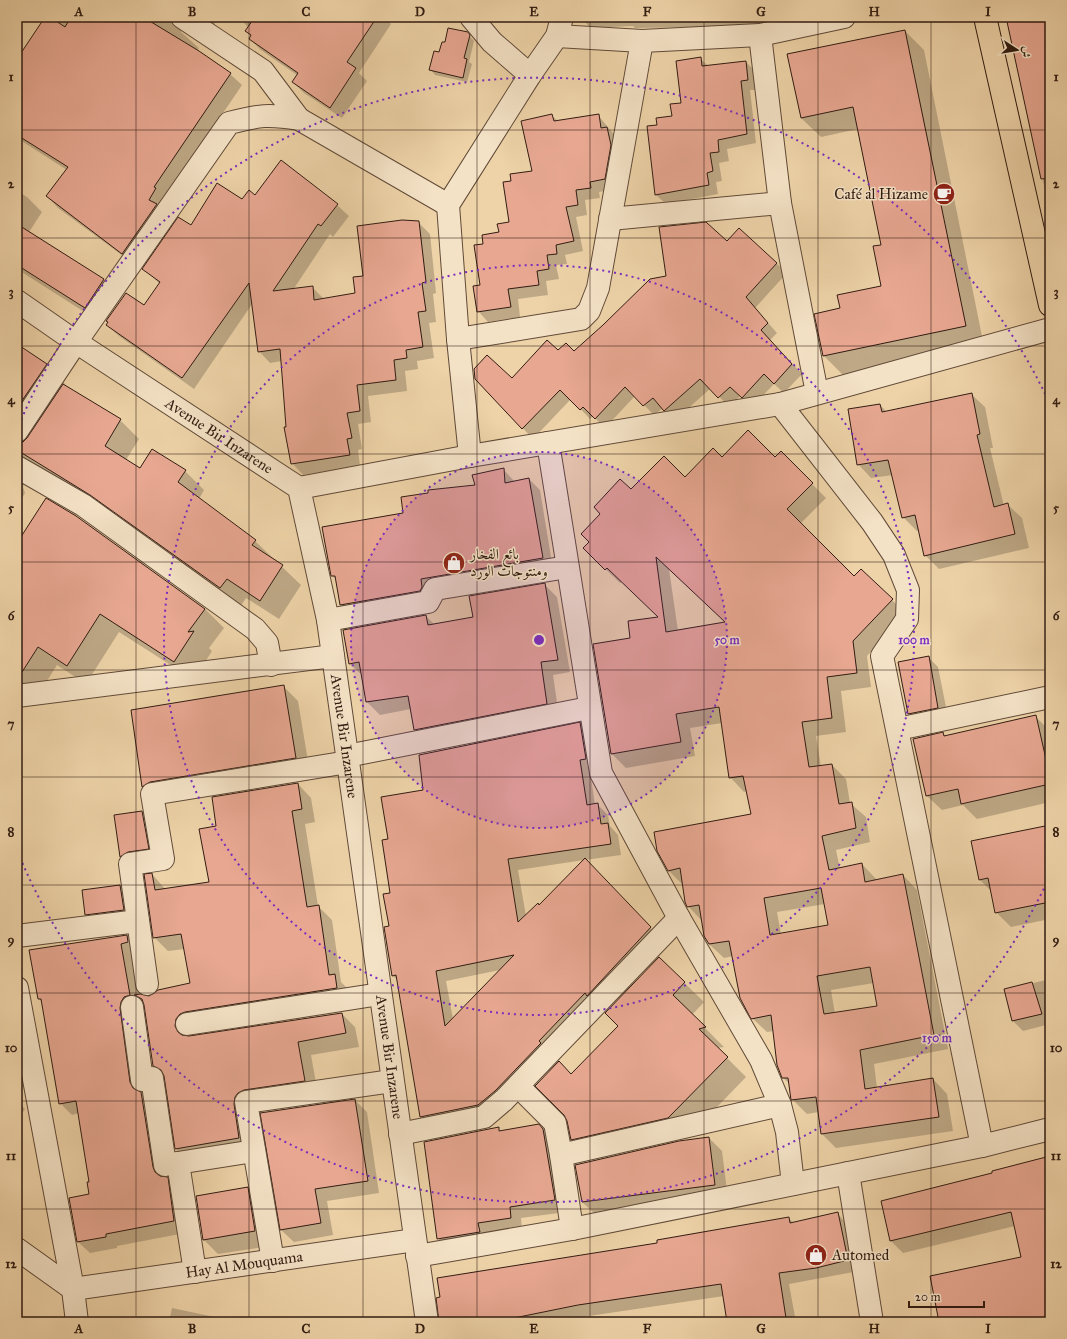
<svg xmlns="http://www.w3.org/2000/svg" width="1067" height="1339" font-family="'IM FELL Great Primer',Amiri,serif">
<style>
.shadow{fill:#0003;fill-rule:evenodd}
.building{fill:#e7a791;stroke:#311c12;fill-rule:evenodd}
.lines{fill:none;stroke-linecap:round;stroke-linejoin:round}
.pedestrian-casing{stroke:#604a38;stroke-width:24}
.minor-casing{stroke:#604a38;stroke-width:24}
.primary-casing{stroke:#311c12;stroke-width:24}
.pedestrian{stroke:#f4e2c6;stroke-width:22}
.minor{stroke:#f4e2c6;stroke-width:22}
.primary{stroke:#eed3a8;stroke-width:22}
.grid{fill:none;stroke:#311c12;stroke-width:1;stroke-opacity:0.55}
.ring{fill:none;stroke:#7b2cbf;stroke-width:2;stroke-dasharray:2 4}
.labels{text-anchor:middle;stroke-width:3;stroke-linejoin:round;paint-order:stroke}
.poi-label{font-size:15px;fill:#311c12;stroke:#f4e2c6;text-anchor:start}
.street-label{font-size:15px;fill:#311c12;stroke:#f4e2c6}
.centre{fill:#7b2cbf;stroke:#f4e2c6;stroke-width:2}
.ring-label{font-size:12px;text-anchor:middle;font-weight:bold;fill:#7b2cbf;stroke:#f4e2c6;stroke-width:3;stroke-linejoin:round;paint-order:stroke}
.neatline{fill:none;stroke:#311c12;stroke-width:1.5}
.grid-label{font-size:13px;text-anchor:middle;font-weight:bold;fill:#311c12}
</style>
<rect width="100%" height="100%" fill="#eed3a8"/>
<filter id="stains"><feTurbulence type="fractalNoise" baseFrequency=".005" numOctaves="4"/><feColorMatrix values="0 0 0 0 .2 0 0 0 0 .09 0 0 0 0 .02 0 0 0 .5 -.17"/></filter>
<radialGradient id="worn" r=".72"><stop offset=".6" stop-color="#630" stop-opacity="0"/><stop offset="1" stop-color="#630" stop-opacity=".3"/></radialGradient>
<!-- shadow -->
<g class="shadow">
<path d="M47,17H188L181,28V32L199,48L197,51L230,74L242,85L165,199L134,264L58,208L47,196L67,170L17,138V59Z"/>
<path d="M198,17H219L213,26Z"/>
<path d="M248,17H400L386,19L391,24L359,73L367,81L342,118L304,93L293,82L297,75L261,50L250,39L252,36L246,31L248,27L244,23Z"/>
<path d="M581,17H762V26L635,28L633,26L590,28Z"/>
<path d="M1007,17H1050V213Z"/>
<path d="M905,31L924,50L984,346L843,375L824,356L815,314L841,309L882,287V245L858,129L821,137L801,118Z"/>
<path d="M467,33L474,41L469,62L472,64L467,82L435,75L431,70L446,44Z"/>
<path d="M701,59L708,66L746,62L756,72L757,90H750L756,143L727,149L729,161L719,163L722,181L716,182L718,194L666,204L656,195L659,126L673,117L682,104Z"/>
<path d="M598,115L617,138L615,189L599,192L600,198L585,200L587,215L576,217L583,251L565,255L567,264L556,265L559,279L546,281L548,295L518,299L520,317L488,322L478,311L484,245L511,222L512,182L533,171L552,116L558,121Z"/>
<path d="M281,162L337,205L349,216L333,237L330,234L293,290L312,287L324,299L356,294L364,276L418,222L430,234L436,293L433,294L436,322L429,323L434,358L417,361L418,369L405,371L407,391L368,396L371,422L358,424L362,449L358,450L360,466L303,475L292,463L282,361L270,363L259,351L252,304L194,389L119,336L107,325L144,306L160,284L144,269L192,226L243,200L256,196Z"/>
<path d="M17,191L27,197L42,212L29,232L104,280L119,295L100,322L17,269Z"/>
<path d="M739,229L787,273L755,308L777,333L770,340L802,374L784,393L774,384L752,407L740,396L729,407L711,388L675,420L663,408L654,415L635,396L605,428L593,416L590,419L571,399L533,439L476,378L512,380L558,351L574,352L667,277L727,243Z"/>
<path d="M17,345L46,365L65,384L63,386L120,420L139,439L126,460L141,469L185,471L204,490L199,499L255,541L301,585L279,619L246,598L240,607L25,480L23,487L25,493L17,507Z"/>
<path d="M971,394L985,407L993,448H990L1004,506L1008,505L1022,518L1029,548L939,569L925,555L920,531H917L903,517L893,475L871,478L858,464L880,405L887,412Z"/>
<path d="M781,453L826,498L800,524L854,578L892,600L906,614L867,656L871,687L841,691L846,732L816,736L821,767L832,765L846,779L850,803L866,817L870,842L836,850L840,869L862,864L877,880L903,875L917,890L948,1049L874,1064L877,1088L933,1079L947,1094L953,1131L836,1148L822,1134L819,1112L807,1114L792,1099L790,1084L783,1078L774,1031L767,1032L752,1018L733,956L724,958L709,944L702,921L688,906L683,885L668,870L752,815L747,791L744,792L730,777L722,723L690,728L695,756L626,768L612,754L632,639L659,617L622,582L620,583L598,562L631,491L685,478L722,458H775ZM669,569L726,623L678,631ZM825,904L829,926L781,934L777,912ZM874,983L878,1007L835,1014L831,990Z"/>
<path d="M503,469L515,482L529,479L540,490L553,569L352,616L341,605L337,580L332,576L404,514L476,486Z"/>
<path d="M17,530L205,609L224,628L209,648L212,651L194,680L119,632L86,684L57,665L37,697L17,685Z"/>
<path d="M544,584L557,597L570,672L553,675L559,716L428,742L415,729L411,709L380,715L367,702L363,676L349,663L426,616L435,625L474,618Z"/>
<path d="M928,657L938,667L948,717L919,724L909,714Z"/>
<path d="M283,686L298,701L310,773L158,801L143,786L132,710Z"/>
<path d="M1036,717L1050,731V802L977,819L963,805L942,810L927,796L943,733L946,737Z"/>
<path d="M580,724L591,734L590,770L595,805H598L608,815L610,826L618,835L621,855L585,860L661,939L506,1101L432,1127L421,1117L398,980L393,976L390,927L392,894L389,839L424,791ZM584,860L539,906L526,916L518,870ZM500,970L453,1019L446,981Z"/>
<path d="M298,784L311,798L315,822L305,824L318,906L332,920L341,982L348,989L189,1033L188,1037L342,1014L355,1027L359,1047L311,1055L318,1094L258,1103L252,1151L190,1162L176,1149L166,1077L154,1065L145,1005L140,1000L131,1020L141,1093L153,1105L164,1178H167L179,1190L185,1233L117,1246V1248L90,1253L78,1242L90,1195V1182L79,1113L72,1115L60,1103L42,1002L39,999L127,936L139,948L132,955L139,995L149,997L191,984L185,949L168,951L154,937L152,874L166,890L210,883L217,827Z"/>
<path d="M142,812L152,822L158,858L131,866L121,856L115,816Z"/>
<path d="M1050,826V919L1011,927L996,912L992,892L980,880Z"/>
<path d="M120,886L130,896L133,920L96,924L86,914Z"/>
<path d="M659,958L704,1002L692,1015L724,1047L717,1048L746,1077L688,1137L591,1159L572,1139L571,1075L619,1026Z"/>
<path d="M1050,979V1024L1023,1031L1013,1021L1005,990Z"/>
<path d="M355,1100L367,1112L379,1193L327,1201L333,1235L294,1242L281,1230L262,1113Z"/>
<path d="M17,1101L25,1109L17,1121Z"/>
<path d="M538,1125L555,1142L566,1212L521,1218L522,1229L449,1250L438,1238L498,1129L502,1132Z"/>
<path d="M709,1138L722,1151L728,1198L596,1215L582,1202Z"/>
<path d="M1050,1158V1322H940L1022,1258L1015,1226L903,1253L891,1241L882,1201Z"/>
<path d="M247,1188L262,1203L270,1246L218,1254L204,1240Z"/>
<path d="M837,1213L848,1225L859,1271L789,1284L796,1322H728L724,1296L589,1316L559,1322H440L658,1244L788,1218L794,1223Z"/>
<path d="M172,1308L238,1322H169Z"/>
</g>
<!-- building -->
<g class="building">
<path d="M45,17H50L65,27L71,17H143L199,51L231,73L154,187L156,188L149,200L157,204L122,254L46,196L68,167L17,135V59Z"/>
<path d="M255,17H377L347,62L356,68L330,108L292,82L298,73L249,39L251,35L245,31Z"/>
<path d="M1006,17H1050V178L1041,179Z"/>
<path d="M448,28L468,32L470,35L464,58L467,59L463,78L429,70L434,51L439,52L442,42H445Z"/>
<path d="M905,30L966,326L823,356L814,314L840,308L837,295L881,286L873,246L881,245L853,107L801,118L787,54Z"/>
<path d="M701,57L702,66L746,61L748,80L741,81L747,134L718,140L719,152L710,153L713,171L707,173L709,185L655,195L647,126L657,125L656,118L672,116L670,104L681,103L676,61Z"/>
<path d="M552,114L554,121L599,114L601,128L607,127L611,145L605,179L590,182L591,188L576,190L578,205L566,207L574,241L556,245L557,254L547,255L549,269L537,271L539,285L508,289L511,307L477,312L473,286L480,285L474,245L483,244L482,235L499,232L497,224L509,222L503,182L511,181L510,174L532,171L521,121Z"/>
<path d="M281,160L338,204L321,226L318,224L273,291L313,286L314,300L355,293L353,277L363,276L357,226L402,220L419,221L426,282L422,283L426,311L418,312L423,347L406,350L407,358L394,360L396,380L357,385L360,411L347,413L352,438L347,439L350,455L291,464L284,427H286L280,349L258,352L249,283L182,378L106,325L108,322L106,321L126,293L144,305L160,282L142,269L178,217L191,225L217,183L242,199L249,190L255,195Z"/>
<path d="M706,222L727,241L739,228L777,263L746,297L768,323L761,330L792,364L774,384L764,374L742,398L730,387L718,398L700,379L664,411L653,398L643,406L625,387L595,419L583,407L580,410L560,390L522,429L475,379L474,369L487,355L512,378L547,340L558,350L566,343L574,351L603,325L650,279L666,276L659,227Z"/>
<path d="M17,224L104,279L85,308L17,265Z"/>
<path d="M17,344L47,364L17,408Z"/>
<path d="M63,384L121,419L105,446L140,468L152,449L186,470L178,482L256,540L252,545L283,565L260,601L227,579L220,588L90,495L17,450V443L23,442L27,438Z"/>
<path d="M972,393L980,434L977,435L994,507L1008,503L1015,534L924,556L915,515L902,518L888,460L857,465L848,409L880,404L882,412Z"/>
<path d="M748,430L775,457L781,451L813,483L787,509L854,576L861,569L893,599L853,641L857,673L827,677L832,718L802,722L809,767L832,764L839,804L852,802L856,828L822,836L829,870L862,863L865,882L903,874L934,1035L860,1050L865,1089L933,1078L939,1117L821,1134L816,1097L791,1100L788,1078H782L777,1065L771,1015L751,1019L740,998L729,941L709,944L704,936L699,905L687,907L685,902L680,868L668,871L657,851L654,832L751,814L743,776L729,778L719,707L676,714L681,742L611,754L593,644L630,638L628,621L658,617L607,568L605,570L583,548L589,542L581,534L600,514L594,507L620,479L631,489L664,456L685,477L713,448L722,457ZM656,557L725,622L666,632ZM821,888L828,925L770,935L764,898ZM870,967L877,1006L824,1014L817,976Z"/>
<path d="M504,468L505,483L529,478L543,558L421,579L422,587L420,591L340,605L335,576H331L322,527L403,513L401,497L428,493V490L475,485L472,475Z"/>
<path d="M46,498L76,516L205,609L188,632L194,631L174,662L100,614L67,666L38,647L17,680V543Z"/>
<path d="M545,583L558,660L541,662L547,704L414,730L408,696L366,702L359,662L349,664L343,630L426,615L428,625L473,617L469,596Z"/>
<path d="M929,656L938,708L908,714L898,662Z"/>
<path d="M284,685L296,758L150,782L142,787L131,710Z"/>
<path d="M1036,715L1050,777V784L961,804L958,789L926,796L913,739L943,732L944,736Z"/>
<path d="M580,722L586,759L580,760L587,805L598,803L601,824L608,823L611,844L508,859L518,922L538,903L539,905L585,858L651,927L587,996L585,993L539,1041L541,1043L495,1091L478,1105L420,1117L396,975L392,976L384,927L389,926L383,894L390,893L382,840L388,839L381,797L423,790L419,755ZM514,955L445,1026L436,971Z"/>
<path d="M298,783L302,809L292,811L307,907L319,905L329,975L335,974L337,988L185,1012L180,1014L176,1019L175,1026L178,1032L182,1035L189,1036L342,1013L346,1033L298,1042L305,1081L244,1090L238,1093L235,1097L234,1104L239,1138L175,1149L164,1076L161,1070L153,1066L144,1005L142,999L134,995L140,994L149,996L158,990L190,983L181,934L153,938L144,874L152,873L155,890L209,882L199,829L216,826L212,797Z"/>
<path d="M142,811L149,849L128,852L120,857L114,815Z"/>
<path d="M1050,825V902L995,913L988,878L979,880L971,841Z"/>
<path d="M120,885L124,910L85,915L82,890Z"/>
<path d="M127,935L128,942L121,944L130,995L124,997L121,1002L120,1008L130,1082L133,1088L141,1092L153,1167L155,1172L160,1176L168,1177L174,1221L106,1234V1237L77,1242L69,1198L89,1194L87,1182H89L76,1101L59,1104L41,999H38L29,950Z"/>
<path d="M659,957L685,982L673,995L706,1027L699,1029L728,1057L668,1118L571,1140L567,1121L564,1115L535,1086L559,1061L571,1074L618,1026L605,1013Z"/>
<path d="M1032,982L1042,1014L1012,1021L1004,989Z"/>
<path d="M355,1099L368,1181L315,1189L321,1223L280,1230L260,1113Z"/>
<path d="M539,1124L543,1129L555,1200L510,1207L511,1218L478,1223L480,1232L437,1239L424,1142L499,1127V1131Z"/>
<path d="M709,1137L715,1185L582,1202L575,1165L679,1141Z"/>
<path d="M1050,1156V1322H939L930,1276L1021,1257L1011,1212L890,1241L881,1201L992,1173V1171Z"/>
<path d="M248,1187L255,1231L203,1240L196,1196Z"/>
<path d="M838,1212L848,1260L816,1268L779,1273L786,1318L760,1322H727L721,1284L578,1305L509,1319L510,1322H439L436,1298L440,1297L437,1278L657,1243V1240L789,1217L790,1223Z"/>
</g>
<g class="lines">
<!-- pedestrian casing -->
<g class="pedestrian-casing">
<path id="pedestrian" d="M17,1249L73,1289"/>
</g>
<!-- minor casing -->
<g class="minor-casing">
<g id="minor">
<path d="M182,17L263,71L299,119"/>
<path d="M471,17L492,42L530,75"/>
<path d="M760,35L780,203L817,393"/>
<path d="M557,36L642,41L760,35L844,17"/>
<path d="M610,219L780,203"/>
<path id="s1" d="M17,301L76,342L299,488L328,620L427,1322"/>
<path d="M458,339L581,319L589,311L598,288L642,41"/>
<path d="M780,404L872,522L894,555L908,590L907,619L882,656L982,1146"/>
<path d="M17,431L76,342L229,123C259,115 269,114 299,119L448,205"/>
<path d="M548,443L601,773L679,918L761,1060L780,1105L787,1132L793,1184"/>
<path d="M470,456L458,339L448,205L530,75L557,36L562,17"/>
<path d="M17,467L83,505L255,629L267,643L271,665"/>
<path d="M299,488L470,456L780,404L1050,329"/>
<path d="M328,620L428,602L435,589L567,567"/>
<path d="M17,696L333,656"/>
<path d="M898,729L1050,697"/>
<path d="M347,756L589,708"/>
<path d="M17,936L138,921"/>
<path d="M147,984L130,864L163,859L152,794L348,762"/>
<path d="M17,988L73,1289"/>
<path d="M132,1007L142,1080L152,1078L165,1165L254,1151"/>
<path d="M187,1024L380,994"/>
<path d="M518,1086L555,1123L561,1155"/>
<path d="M400,1134L484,1117L504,1100L679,918"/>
<path d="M178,1163L195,1272"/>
<path d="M848,1173L872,1322"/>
<path d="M572,1229L561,1155L780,1105"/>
<path d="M417,1256L572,1229L982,1146L1050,1129"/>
<path d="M273,1261L246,1102L392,1081"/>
<path id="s2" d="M77,1322L73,1289L415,1240"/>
</g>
</g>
<!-- primary casing -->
<g class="primary-casing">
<path id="primary" d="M985,17L1050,305"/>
</g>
<!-- pedestrian -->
<use href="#pedestrian" class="pedestrian"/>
<!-- minor -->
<use href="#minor" class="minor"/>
<!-- primary -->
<use href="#primary" class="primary"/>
</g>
<!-- grid -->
<path class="grid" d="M136,17V1322M249,17V1322M363,17V1322M477,17V1322M590,17V1322M704,17V1322M818,17V1322M931,17V1322M17,130H1050M17,238H1050M17,346H1050M17,454H1050M17,562H1050M17,670H1050M17,777H1050M17,885H1050M17,993H1050M17,1101H1050M17,1209H1050"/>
<!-- distance rings -->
<circle cx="539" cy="640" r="188" fill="#7b2cbf" fill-opacity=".12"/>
<g class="ring">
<circle cx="539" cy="640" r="188"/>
<circle cx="539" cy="640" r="375"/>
<path d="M1049 878A563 563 0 0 1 19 855M19 425A563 563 0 0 1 1049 402"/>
</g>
<!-- icons -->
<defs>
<g id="cafe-disc" transform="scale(1.15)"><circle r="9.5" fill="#8f2418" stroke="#f4e2c6"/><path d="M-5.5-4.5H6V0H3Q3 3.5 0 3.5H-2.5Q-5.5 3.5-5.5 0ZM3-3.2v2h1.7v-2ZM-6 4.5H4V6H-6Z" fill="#fff"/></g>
<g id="shop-disc" transform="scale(1.15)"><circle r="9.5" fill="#8f2418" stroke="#f4e2c6"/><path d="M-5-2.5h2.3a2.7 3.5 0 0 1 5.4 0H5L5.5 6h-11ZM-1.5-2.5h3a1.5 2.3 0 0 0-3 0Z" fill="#fff"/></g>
</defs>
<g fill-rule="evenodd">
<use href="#cafe-disc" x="944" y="194"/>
<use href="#shop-disc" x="454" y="563"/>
<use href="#shop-disc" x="816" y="1255"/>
</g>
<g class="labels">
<!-- poi labels -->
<g class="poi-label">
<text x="928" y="199" text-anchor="end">Café al Hizame</text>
<text x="470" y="559">بائع الفخار<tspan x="470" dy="17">ومنتوجات الورد</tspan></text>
<text x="832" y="1260">Automed</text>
</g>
<!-- street labels -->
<g class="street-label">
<text dy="5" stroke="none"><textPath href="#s1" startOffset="243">Avenue Bir Inzarene</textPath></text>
<text dy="5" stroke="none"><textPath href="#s1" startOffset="591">Avenue Bir Inzarene</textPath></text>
<text dy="5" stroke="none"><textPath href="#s1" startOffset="915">Avenue Bir Inzarene</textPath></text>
<text dy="5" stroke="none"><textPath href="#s2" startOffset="206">Hay Al Mouquama</textPath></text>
</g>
</g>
<circle cx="539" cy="640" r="6" class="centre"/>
<g class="ring-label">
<text x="727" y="644">50 m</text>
<text x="914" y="644">100 m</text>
<text x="937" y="1042">150 m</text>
</g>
<!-- margin -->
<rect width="1067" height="1339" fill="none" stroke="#eed3a8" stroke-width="44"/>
<!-- north arrow -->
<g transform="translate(1017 50) rotate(102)" stroke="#f4e2c6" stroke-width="3" paint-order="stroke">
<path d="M0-3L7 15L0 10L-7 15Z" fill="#311c12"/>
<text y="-6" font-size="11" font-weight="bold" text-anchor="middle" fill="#311c12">ش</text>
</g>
<!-- scale -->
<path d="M909 1301v6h75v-6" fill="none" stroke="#311c12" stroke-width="2"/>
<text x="915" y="1301" font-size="12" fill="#311c12" stroke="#f4e2c6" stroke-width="3" paint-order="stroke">20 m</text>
<rect x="22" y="22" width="1023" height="1295" class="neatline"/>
<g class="grid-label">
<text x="79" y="16">A</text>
<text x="192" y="16">B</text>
<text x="306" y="16">C</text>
<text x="420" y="16">D</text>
<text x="534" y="16">E</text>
<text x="647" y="16">F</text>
<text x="761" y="16">G</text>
<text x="874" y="16">H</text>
<text x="988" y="16">I</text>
<text x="11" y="81">1</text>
<text x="1056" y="81">1</text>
<text x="11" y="188">2</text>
<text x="1056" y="188">2</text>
<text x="11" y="296">3</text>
<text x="1056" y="296">3</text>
<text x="11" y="404">4</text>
<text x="1056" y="404">4</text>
<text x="11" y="512">5</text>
<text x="1056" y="512">5</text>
<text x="11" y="620">6</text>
<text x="1056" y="620">6</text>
<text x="11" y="728">7</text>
<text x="1056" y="728">7</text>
<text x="11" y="836">8</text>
<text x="1056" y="836">8</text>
<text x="11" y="944">9</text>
<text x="1056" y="944">9</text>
<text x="11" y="1052">10</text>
<text x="1056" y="1052">10</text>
<text x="11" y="1160">11</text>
<text x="1056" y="1160">11</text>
<text x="11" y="1268">12</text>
<text x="1056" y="1268">12</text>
<text x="79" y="1333">A</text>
<text x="192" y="1333">B</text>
<text x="306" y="1333">C</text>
<text x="420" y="1333">D</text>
<text x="534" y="1333">E</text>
<text x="647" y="1333">F</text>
<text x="761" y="1333">G</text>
<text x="874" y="1333">H</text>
<text x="988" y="1333">I</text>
</g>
<rect width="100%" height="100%" filter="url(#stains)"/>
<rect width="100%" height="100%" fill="url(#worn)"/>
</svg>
